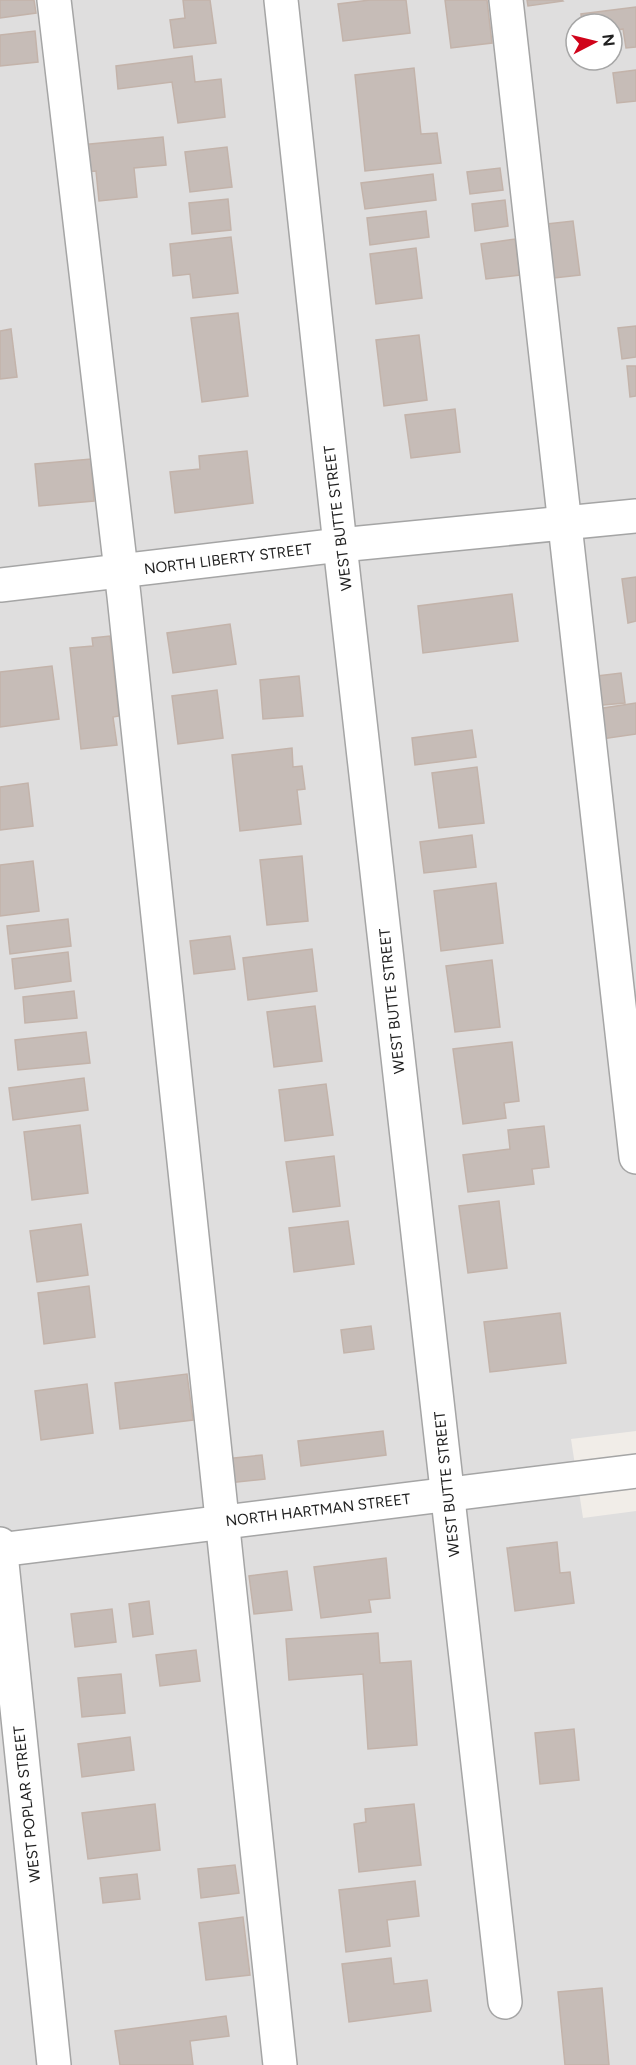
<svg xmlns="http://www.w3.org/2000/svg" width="636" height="2065" font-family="Figtree,sans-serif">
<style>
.residential{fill:#dfdede;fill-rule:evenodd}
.building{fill:#c6bcb7;stroke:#c3b3aa;stroke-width:1.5}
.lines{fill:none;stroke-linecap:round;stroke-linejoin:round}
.minor-casing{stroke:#a5a5a5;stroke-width:36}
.minor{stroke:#fff;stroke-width:33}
.labels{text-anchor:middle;stroke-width:6;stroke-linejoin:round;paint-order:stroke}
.street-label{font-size:15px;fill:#212121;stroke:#fff}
</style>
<rect width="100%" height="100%" fill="#f1ede8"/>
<!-- residential -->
<path class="residential" d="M0,0H636V1431L571,1439L583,1518L636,1511V2065H0ZM576,24H612V60H576Z"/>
<!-- building -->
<g class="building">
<path d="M0,0H34L36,13L0,18Z"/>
<path d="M183,0H210L216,43L174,48L170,20L185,18Z"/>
<path d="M370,0H406L410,33L343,41L338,4Z"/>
<path d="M445,0H487L492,43L451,48Z"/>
<path d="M527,0H562L563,1L528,6Z"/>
<path d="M636,7V47L626,48L623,29L612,31V24H582L581,14Z"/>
<path d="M35,31L38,62L0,66V35Z"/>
<path d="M192,56L195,82L221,79L225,117L178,123L172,82L118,89L116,66Z"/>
<path d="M414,68L421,134L437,133L441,163L365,171L355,75Z"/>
<path d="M636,70V101L617,103L613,73Z"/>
<path d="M163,137L166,165L134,168L137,197L99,201L96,171L83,172L80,145Z"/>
<path d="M227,147L232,187L190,192L185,152Z"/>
<path d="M500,168L503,190L470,194L467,172Z"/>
<path d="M433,174L436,200L365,209L361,183Z"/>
<path d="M228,199L231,230L192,234L189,203Z"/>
<path d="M505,200L508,226L475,231L472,204Z"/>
<path d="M426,211L429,237L370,245L367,218Z"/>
<path d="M573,221L580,275L545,279L538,225Z"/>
<path d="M231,237L238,293L193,298L190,274L173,276L170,244Z"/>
<path d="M515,239L520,275L486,279L481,244Z"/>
<path d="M416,248L422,298L376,304L370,254Z"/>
<path d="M238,313L248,396L202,402L191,318Z"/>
<path d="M636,326V357L622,359L618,328Z"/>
<path d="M11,329L17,377L0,379V331Z"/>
<path d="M419,335L427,400L384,406L376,340Z"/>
<path d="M627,366H636V396L630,397Z"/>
<path d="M455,409L460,452L411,458L405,415Z"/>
<path d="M247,451L253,503L175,513L170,472L200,469L199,456Z"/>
<path d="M91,459L94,501L39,506L35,464Z"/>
<path d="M636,577V621L628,623L622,579Z"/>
<path d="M512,594L518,641L423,653L418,606Z"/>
<path d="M230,624L236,664L173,673L167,633Z"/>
<path d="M110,636L119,716L113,717L117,745L81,749L70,648L93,646L92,638Z"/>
<path d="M52,666L59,719L0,727V672Z"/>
<path d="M621,673L625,703L592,706L589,677Z"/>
<path d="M299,676L303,716L263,719L260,680Z"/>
<path d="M217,690L223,738L178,744L172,696Z"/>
<path d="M636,703V734L602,739L597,709Z"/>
<path d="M472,730L476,757L415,765L412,738Z"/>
<path d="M292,748L293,767L302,766L305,789L297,790L301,824L240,831L232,755Z"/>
<path d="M477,767L484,823L439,828L432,773Z"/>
<path d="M28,783L33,826L0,830V787Z"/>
<path d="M472,835L476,867L424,873L420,842Z"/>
<path d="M302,856L308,921L267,925L260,860Z"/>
<path d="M33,861L39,911L0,916V865Z"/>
<path d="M496,883L503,943L441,951L434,891Z"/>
<path d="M68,919L71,946L10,954L7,926Z"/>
<path d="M230,936L235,969L194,974L190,941Z"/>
<path d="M312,949L317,991L248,1000L243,958Z"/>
<path d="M68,952L71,981L15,989L12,959Z"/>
<path d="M492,960L500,1027L455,1032L446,966Z"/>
<path d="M74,991L77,1018L25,1023L23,997Z"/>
<path d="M315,1006L322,1061L274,1067L267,1012Z"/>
<path d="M86,1032L90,1063L18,1070L15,1040Z"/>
<path d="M512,1042L519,1101L504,1103L506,1118L463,1124L453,1049Z"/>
<path d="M84,1078L88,1110L13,1120L9,1088Z"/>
<path d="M326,1084L333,1135L285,1141L279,1090Z"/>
<path d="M80,1125L88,1193L32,1200L24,1132Z"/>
<path d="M544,1126L549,1167L532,1169L534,1184L468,1192L463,1155L510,1149L508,1130Z"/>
<path d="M334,1156L340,1206L293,1212L286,1162Z"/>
<path d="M499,1201L507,1268L468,1273L459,1206Z"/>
<path d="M348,1221L354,1264L294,1272L289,1228Z"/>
<path d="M81,1224L88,1275L37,1282L30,1231Z"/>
<path d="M89,1286L95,1337L44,1344L38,1293Z"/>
<path d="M560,1313L566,1363L490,1372L484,1322Z"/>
<path d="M371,1326L374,1349L344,1353L341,1330Z"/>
<path d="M187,1374L193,1420L120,1429L115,1383Z"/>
<path d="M87,1384L93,1433L41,1440L35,1391Z"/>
<path d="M383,1431L386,1455L301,1466L298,1441Z"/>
<path d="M262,1455L265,1479L228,1483L225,1459Z"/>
<path d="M557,1542L560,1573L570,1572L574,1603L515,1611L507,1548Z"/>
<path d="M386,1558L390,1598L369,1600L371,1612L321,1618L314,1567Z"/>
<path d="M287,1571L292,1610L254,1614L249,1576Z"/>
<path d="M149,1601L153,1634L133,1637L129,1604Z"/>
<path d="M112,1609L116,1642L75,1647L71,1614Z"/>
<path d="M378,1633L380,1663L411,1661L417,1745L368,1749L363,1674L289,1680L286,1639Z"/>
<path d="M196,1650L200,1681L160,1686L156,1655Z"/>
<path d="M121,1674L125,1713L82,1717L78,1678Z"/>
<path d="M574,1729L579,1780L540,1784L535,1733Z"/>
<path d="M130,1737L134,1770L82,1777L78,1744Z"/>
<path d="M155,1804L160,1850L88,1859L82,1813Z"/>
<path d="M414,1804L421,1865L359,1872L354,1824L366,1822L365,1809Z"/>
<path d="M235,1865L239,1893L201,1898L198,1869Z"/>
<path d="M137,1874L140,1899L103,1903L100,1878Z"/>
<path d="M415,1881L419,1916L387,1920L390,1946L346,1952L339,1890Z"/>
<path d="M243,1917L250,1975L206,1980L199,1923Z"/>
<path d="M391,1958L394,1984L427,1980L431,2011L349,2022L342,1964Z"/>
<path d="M602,1988L609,2065H565L558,1992Z"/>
<path d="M226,2016L229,2036L190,2041L193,2065H120L115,2031Z"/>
</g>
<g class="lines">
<!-- minor casing -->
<g class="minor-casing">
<g id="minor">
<path d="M54,0L124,596L280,2065"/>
<path d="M281,0L340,545L505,2002"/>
<path d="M506,0L636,1157"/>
<path d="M0,585L340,545L636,516"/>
<path d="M0,1544L54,2065"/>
<path d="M0,1550L636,1471"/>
</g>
</g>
<!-- minor -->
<use href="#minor" class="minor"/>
</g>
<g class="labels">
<!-- street labels -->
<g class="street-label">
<text transform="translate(338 518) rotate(-97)" y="5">WEST BUTTE STREET</text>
<text transform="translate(228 559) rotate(-7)" y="5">NORTH LIBERTY STREET</text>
<text transform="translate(392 1001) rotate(-96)" y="5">WEST BUTTE STREET</text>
<text transform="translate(447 1484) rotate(-96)" y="5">WEST BUTTE STREET</text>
<text transform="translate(318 1510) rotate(-7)" y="5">NORTH HARTMAN STREET</text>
<text transform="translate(27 1804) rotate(-96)" y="5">WEST POPLAR STREET</text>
</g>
</g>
<!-- north arrow -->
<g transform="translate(594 42) rotate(83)"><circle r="28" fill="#ffffff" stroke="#a6a6a6" stroke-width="1.5"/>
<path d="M0-4.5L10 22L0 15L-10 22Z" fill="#d0031a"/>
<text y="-9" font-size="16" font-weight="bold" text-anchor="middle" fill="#212121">N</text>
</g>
</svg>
